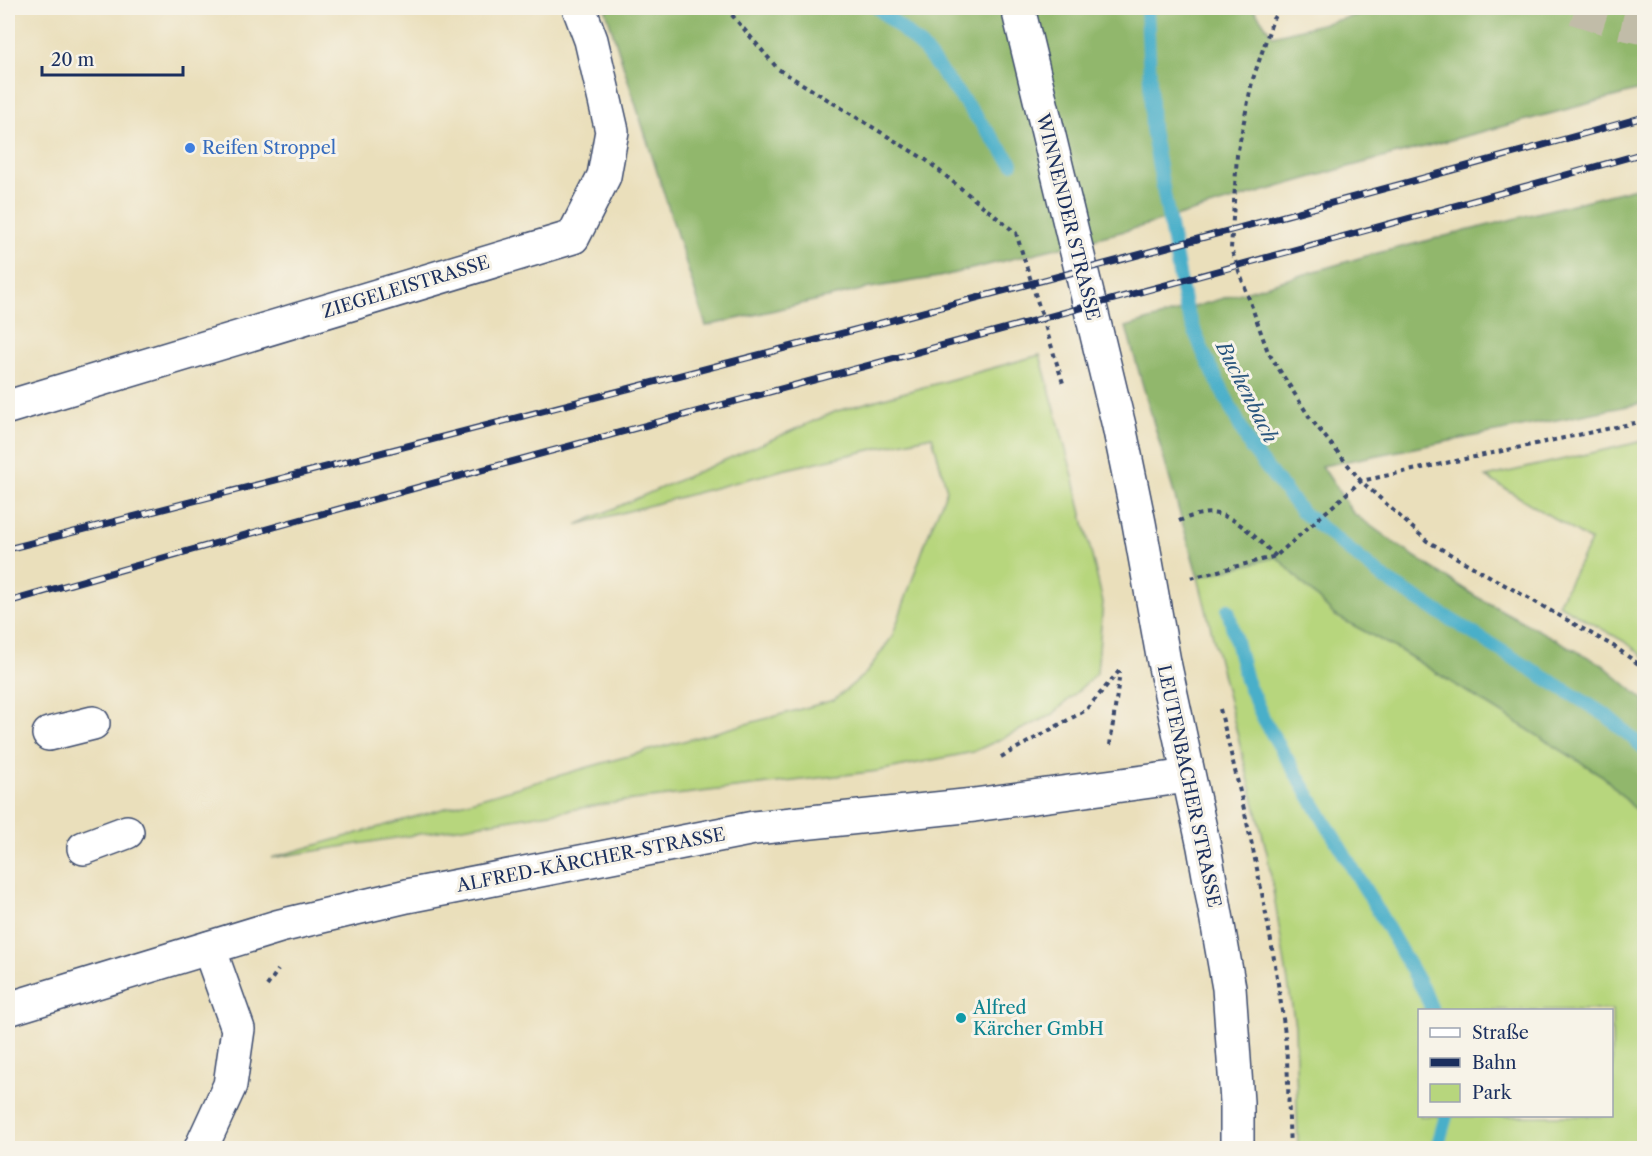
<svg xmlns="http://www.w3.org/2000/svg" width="1652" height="1156" font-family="'Libre Caslon Text',serif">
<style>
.green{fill:#b7d67d;stroke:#69826e;stroke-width:1.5;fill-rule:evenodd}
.forest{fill:#91b76c;stroke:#567365;stroke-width:1.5}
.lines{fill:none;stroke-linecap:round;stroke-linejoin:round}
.stream{stroke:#4aafc9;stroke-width:14}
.highway-tunnel{stroke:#c1bca8;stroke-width:33;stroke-dasharray:33 16;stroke-linecap:butt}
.minor-casing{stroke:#3a496c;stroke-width:36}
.path{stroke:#3a496c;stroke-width:4;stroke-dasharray:4.5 4.5;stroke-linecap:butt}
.minor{stroke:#fff;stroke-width:33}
.rail-casing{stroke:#1b2f5e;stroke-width:7}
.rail{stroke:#f7f3e8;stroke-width:4.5;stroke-dasharray:14;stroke-linecap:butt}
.shop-dot{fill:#3f7fe0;stroke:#f7f3e8;stroke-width:2}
.culture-dot{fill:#0f9aa8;stroke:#f7f3e8;stroke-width:2}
.labels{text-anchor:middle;stroke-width:6;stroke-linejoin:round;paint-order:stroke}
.shop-label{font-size:18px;fill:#366cbe;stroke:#f7f3e8;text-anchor:start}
.street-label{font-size:18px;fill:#1b2f5e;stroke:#f7f3e8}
.culture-label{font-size:18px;fill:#0d838f;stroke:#f7f3e8;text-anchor:start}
.water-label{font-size:20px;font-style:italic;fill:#29557e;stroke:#f7f3e8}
</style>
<rect width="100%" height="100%" fill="#f7f3e8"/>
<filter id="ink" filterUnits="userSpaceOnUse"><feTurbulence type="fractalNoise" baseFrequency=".0167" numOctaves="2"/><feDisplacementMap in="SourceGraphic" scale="12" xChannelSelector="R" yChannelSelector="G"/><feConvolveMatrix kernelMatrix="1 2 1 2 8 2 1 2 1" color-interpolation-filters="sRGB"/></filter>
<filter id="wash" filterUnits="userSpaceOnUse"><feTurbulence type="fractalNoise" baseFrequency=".008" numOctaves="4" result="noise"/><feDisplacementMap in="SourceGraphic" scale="24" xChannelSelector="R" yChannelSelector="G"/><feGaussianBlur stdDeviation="1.35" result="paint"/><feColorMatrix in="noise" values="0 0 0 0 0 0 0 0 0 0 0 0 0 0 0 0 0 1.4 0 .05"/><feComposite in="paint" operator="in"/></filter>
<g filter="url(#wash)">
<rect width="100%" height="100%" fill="#eadfbb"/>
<!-- green -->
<g class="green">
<path d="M1040,355L1073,476L1103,602L1097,673L1052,715L973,752L878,771L625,801L271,858L610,761L834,700L866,673L892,637L928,535L947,490L932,436L782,470L576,525L837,411Z"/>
<path d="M1644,441V657L1627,643L1558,604L1591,541L1486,477Z"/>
<path d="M1276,556L1334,615L1401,651L1603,776L1638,812L1644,824V1148H1298L1295,1026L1267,853L1198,577ZM1420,1010H1612V1116H1420Z"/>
</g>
<!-- forest -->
<g class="forest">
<path d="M605,8H1253L1273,36L1386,8H1644V89L1348,167L1129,230L939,277L870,288L706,326Z"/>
<path d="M1644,186V403L1322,466L1353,513L1400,547L1475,596L1603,665L1644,700V823L1638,812L1603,776L1401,651L1334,615L1277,557L1198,577L1126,327L1366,256Z"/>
</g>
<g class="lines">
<!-- stream -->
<g class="stream">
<path d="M878,8L922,47L1012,163"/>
<path d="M1147,8L1152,129L1185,306L1203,352L1251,448L1301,511L1385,579L1607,716L1644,748"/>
<path d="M1228,610L1246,680L1265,722L1377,909L1425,993L1432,1010"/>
<path d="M1437,1148L1446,1116"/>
</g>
</g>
</g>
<g filter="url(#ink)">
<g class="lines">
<!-- highway-tunnel -->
<path class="highway-tunnel" d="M1575,8L1617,22L1644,28"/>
<!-- minor casing -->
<g class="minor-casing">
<g id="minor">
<path d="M1018,8L1119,426L1139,523L1164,662L1204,847L1229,988L1237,1102V1148"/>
<path d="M8,407L573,237L604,176L612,131L591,40L579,8"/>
<path d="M49,734L93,723"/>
<path d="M84,848L127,832"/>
<path d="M8,1009L280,926L407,896L754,828L974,805L1188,776"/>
<path d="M201,1148L230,1085L238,1029L209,948"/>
</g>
</g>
<!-- path -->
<g class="path">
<path d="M726,8L778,69L926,160L1016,233L1063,383"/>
<path d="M1280,8L1273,19L1252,82L1237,155L1231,249L1268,352L1310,418L1361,481L1427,541L1615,647L1644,668"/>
<path d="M1179,521C1186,518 1194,515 1202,514C1231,508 1256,539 1276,556"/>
<path d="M1191,578L1276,556L1361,481L1644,421"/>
<path d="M1220,709C1246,814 1270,918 1284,1026C1289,1066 1288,1108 1290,1148"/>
<path d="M1110,745L1120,672"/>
<path d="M1001,757L1086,710L1120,670"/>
<path d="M267,986L278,970"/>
</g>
<!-- minor -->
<use href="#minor" class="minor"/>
<!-- rail casing -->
<g class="rail-casing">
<g id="rail">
<path d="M8,549C554,408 1101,269 1644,117"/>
<path d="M8,602C552,446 1100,307 1644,153"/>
</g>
</g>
<!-- rail -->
<use href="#rail" class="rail"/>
</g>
</g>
<!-- markers -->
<circle class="shop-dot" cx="190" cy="148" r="6"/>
<circle class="culture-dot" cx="961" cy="1018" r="6"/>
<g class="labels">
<!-- shop labels -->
<g class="shop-label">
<text x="202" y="154">Reifen Stroppel</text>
</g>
<!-- street labels -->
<g class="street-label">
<text transform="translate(1068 217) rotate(76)" y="6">WINNENDER STRASSE</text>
<text transform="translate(406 287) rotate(-17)" y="6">ZIEGELEISTRASSE</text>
<text transform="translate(1189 786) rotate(78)" y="6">LEUTENBACHER STRASSE</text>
<text transform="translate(591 860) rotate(-11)" y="6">ALFRED-KÄRCHER-STRASSE</text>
</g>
<!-- culture labels -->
<g class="culture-label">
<text x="973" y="1014">Alfred<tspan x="973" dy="21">Kärcher GmbH</tspan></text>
</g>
<!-- water labels -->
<g class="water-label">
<text transform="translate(1247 392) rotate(63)" y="7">Buchenbach</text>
</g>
</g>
<!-- margin -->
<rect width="1652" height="1156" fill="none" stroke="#f7f3e8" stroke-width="30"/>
<!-- legend -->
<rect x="1418" y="1009" width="195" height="108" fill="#f7f3e8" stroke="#9fa5b1" stroke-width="1.5"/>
<rect x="1430" y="1028" width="30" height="9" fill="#ffffff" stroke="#9fa5b1" stroke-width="1.5"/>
<text x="1472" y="1039" font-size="18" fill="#1b2f5e">Straße</text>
<rect x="1430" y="1058" width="30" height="9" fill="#1b2f5e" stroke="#9fa5b1" stroke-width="1.5"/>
<text x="1472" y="1069" font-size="18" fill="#1b2f5e">Bahn</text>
<rect x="1430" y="1084" width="30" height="18" fill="#b7d67d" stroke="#9fa5b1" stroke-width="1.5"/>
<text x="1472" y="1099" font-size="18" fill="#1b2f5e">Park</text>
<!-- scale -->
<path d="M42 66v9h141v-9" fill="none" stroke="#1b2f5e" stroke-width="3"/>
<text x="51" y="66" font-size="18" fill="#1b2f5e" stroke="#f7f3e8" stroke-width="4.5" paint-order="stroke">20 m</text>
</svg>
